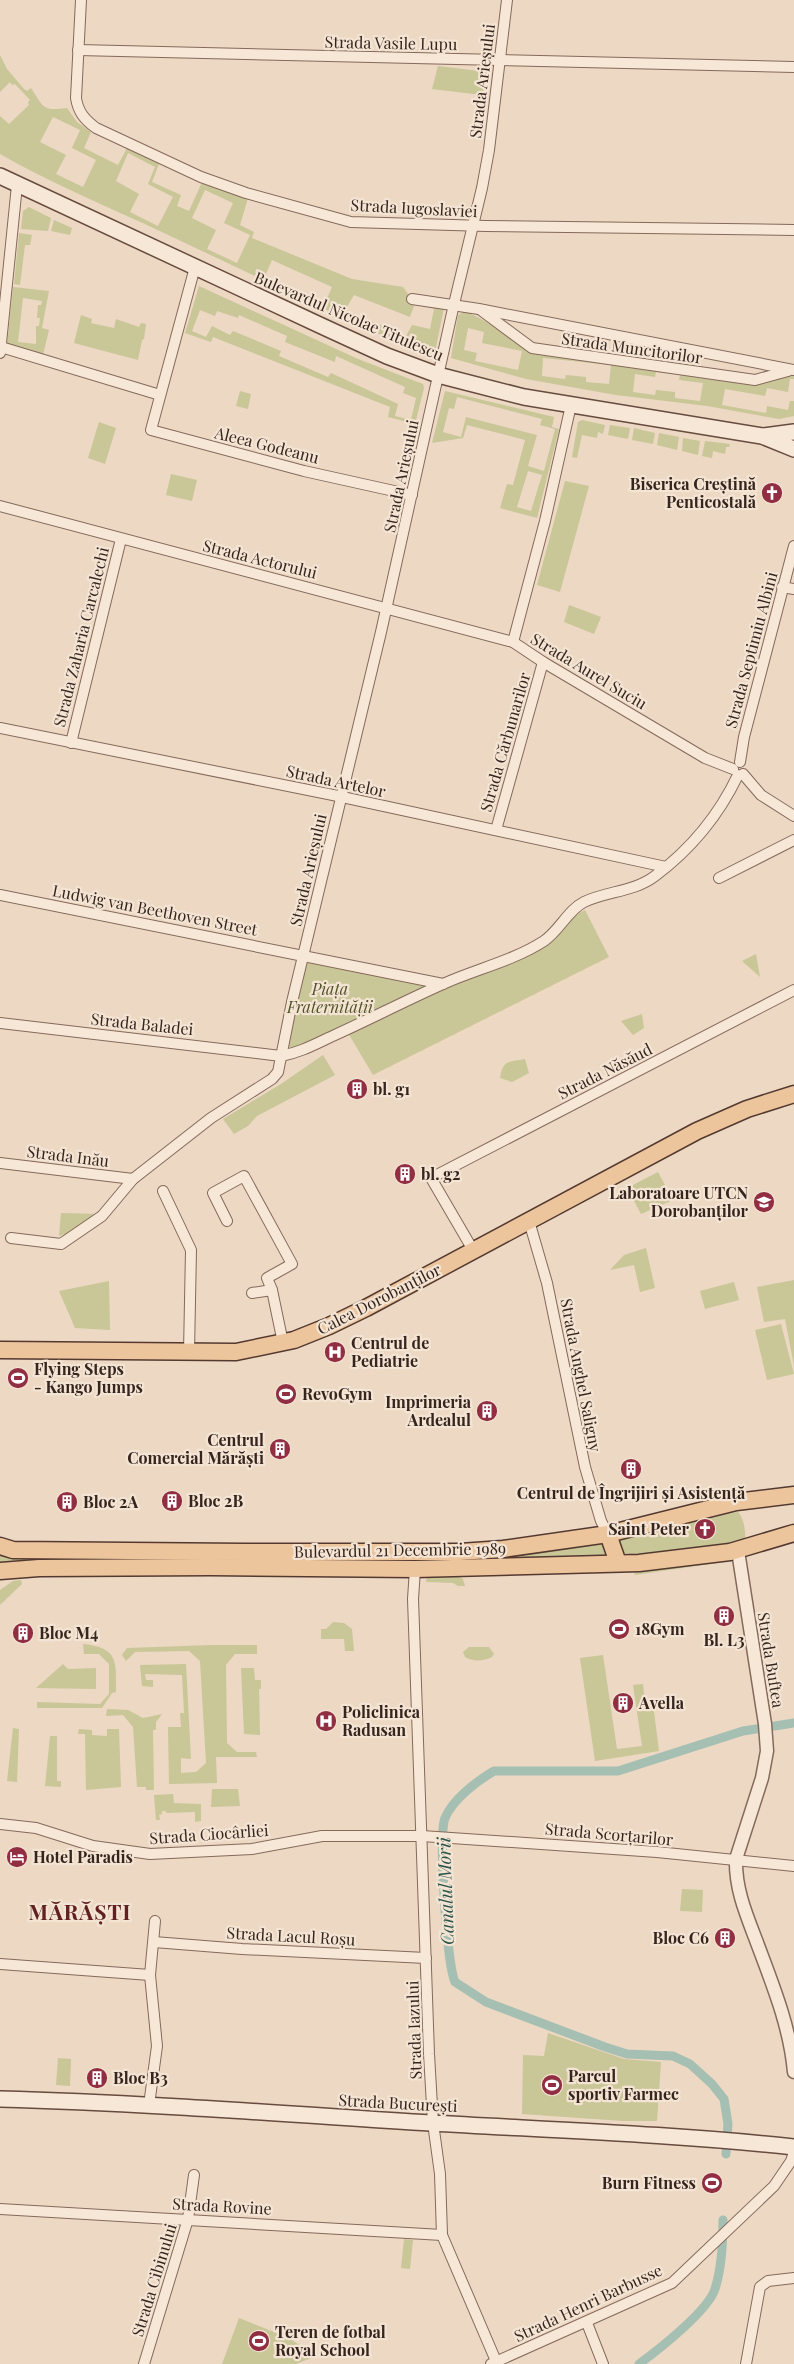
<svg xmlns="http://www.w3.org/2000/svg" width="794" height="2364" font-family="'Playfair Display',serif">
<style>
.green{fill:#c9c698;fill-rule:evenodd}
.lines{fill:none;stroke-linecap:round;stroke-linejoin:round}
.canal{stroke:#a5bfb2;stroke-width:9}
.minor-casing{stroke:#85695b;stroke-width:12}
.tertiary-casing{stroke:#85695b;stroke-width:15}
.secondary-casing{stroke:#674b3e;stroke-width:18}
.primary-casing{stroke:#53392f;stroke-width:19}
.minor{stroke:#f7e7d6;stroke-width:10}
.tertiary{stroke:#f7e7d6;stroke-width:12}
.secondary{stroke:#f7e7d6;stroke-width:15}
.primary{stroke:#edc59d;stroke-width:16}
.labels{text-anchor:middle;stroke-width:4.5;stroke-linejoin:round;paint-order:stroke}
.street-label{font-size:16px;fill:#36251e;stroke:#f4e4d3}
.poi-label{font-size:16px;font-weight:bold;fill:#36251e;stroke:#f4e4d3;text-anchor:start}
.park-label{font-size:16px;font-style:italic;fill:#4f5126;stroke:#f4e4d3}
.water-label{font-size:18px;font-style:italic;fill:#2e554b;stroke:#f4e4d3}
.district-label{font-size:21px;font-weight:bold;letter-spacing:1px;fill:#602120;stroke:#f4e4d3}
</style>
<rect width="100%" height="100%" fill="#ecd8c3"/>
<!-- green -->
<g class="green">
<path d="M0,55L7,69L24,89L27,91L31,88C44,108 42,111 67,108L77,122L91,132L84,148L118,165L127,148L159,164L152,182L181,195L177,206L189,211L203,180L248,198L240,225L254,232L252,238L352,279L403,287L411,298L445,303L435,352L431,355L425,354C337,316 251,274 164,233C109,207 52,184 0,154V116L9,124L29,105L28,102L30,100L15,84L12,85L10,82L0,92ZM53,117L80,130L72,148L96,160L83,187L56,174L66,155L40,142ZM128,153L155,167L148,184L173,197L158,226L130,212L139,194L116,181ZM205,190L233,203L224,223L250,235L237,263L207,249L216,230L192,218ZM272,260L332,287L325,303L265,276ZM354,295L410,317L415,303L434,309L430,329L412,325L406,336L345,310Z"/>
<path d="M438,66L487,72L482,95L432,89Z"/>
<path d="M29,207L51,218L48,231L21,229L23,211Z"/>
<path d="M54,220L72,228L70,235L51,231Z"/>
<path d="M19,233L32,235L30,245H25L20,285L14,284Z"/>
<path d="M199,286L358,359L423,384L424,388L415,424L388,417L390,407L213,337L211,342L185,333ZM200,310L215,316L217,311L238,318L239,315L287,336L285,342L335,362L336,356L405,387L403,393L416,398L411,420L395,416L398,404L331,373L328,377L279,356L281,351L233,331L230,335L212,326L206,337L192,331Z"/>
<path d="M13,287L49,291L42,328L49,330L43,355L7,345ZM23,298L42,301L41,305H38L37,318H40L39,326H36V344L18,342Z"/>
<path d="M464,312C480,314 515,343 534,352L759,384L794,373V379H790L788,392L767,388L765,396L725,389L722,405L766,413L767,406L788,410L790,401H794V416L779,419L707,406L616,395L526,379L451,358L458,315ZM468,328L484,332L482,343L522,351L518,370L475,361L477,353L464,350ZM543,358L611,365L609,384L586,382V377L566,375L565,379L542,376ZM656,372L680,375L679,380L703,383L700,401L675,398V392L656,390L655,395L633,392L635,374L655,377Z"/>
<path d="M81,315L92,319L91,323L114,328L116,319L139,327L141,323L146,324L144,339L142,340L138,360L74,343Z"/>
<path d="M240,391L251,394L248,409L236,406Z"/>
<path d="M445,391L554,417L552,427L559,429L537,518L500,508L507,484L513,485L525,440L467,425L463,438L432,443ZM457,397L542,419L540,425L555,429L544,471L528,466L537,435L466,417L461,437L443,432L449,408L454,409ZM528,471L542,475L531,511L517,507Z"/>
<path d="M582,420L605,425L603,434L598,432L597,438L582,435L577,458L572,457L578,422Z"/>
<path d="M99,422L116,428L105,464L88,458Z"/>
<path d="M610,425L630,428L628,439L608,435Z"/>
<path d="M634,428L655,433L653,444L632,440Z"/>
<path d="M659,433L679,437L677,450L657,445Z"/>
<path d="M683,438L700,441L698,455L682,451Z"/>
<path d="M705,441L730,444L729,447H726L725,454L713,451L712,458L702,456Z"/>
<path d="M171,474L197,480L192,501L166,495Z"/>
<path d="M565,481L589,486L560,592L537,585Z"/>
<path d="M569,605L601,617L594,634L564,622Z"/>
<path d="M585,910L609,957L373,1075L348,1033L550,942L574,916Z"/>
<path d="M756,954L760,977L742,961Z"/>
<path d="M304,955L443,984L281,1056Z"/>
<path d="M642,1014L644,1028L633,1035L621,1021Z"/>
<path d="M323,1055L335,1075L257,1116L248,1126L234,1134L223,1119L281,1084Z"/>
<path d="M525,1059L529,1073L512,1082L500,1078C503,1060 508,1062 525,1059Z"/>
<path d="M658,1172L673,1200L641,1214L627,1188Z"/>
<path d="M61,1213L99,1214L77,1230L59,1236Z"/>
<path d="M646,1248L655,1288L640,1292L634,1265L610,1270L624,1255Z"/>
<path d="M794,1280V1366L785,1319L764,1322L757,1287Z"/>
<path d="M109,1281L110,1330L75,1328L59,1291Z"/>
<path d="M734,1282L739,1300L705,1309L700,1291Z"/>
<path d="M781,1324L794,1374L767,1380L755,1330Z"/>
<path d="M738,1512C744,1518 747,1535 744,1542C719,1545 640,1560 621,1552L617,1539L676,1522Z"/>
<path d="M606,1540L612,1560L460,1563L0,1562V1553L460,1555Z"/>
<path d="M722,1556L723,1562L635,1575L632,1567Z"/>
<path d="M457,1575L463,1579L465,1586H458L453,1583L426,1582L427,1576Z"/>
<path d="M21,1580L22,1584L0,1605V1590L13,1581Z"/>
<path d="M333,1622L344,1623L352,1629L354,1651H345L344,1639H321V1629H326Z"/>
<path d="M83,1644C119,1648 116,1661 116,1692L112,1693L102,1708H37V1702L100,1704L109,1694V1664L99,1654H84Z"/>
<path d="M212,1645H257V1654H235L226,1665L227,1743L237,1752H256L257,1757H216L217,1783L169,1784L168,1727H181L180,1713H184L182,1675L145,1674L146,1680H153V1687L142,1686L140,1665L186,1664L191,1759L181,1758V1773L196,1772L206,1763L200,1661L189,1651L135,1652L126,1661L122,1655L127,1648Z"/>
<path d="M469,1647H489L494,1654L492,1657C484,1661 473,1662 465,1657L463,1652Z"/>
<path d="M603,1655L617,1749L642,1746L633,1685L643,1684L645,1704H653L659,1751L595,1761L580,1658Z"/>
<path d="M63,1664L68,1669L96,1668V1689L36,1688Z"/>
<path d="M241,1668H254L255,1680H261V1689H259L260,1735L244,1734Z"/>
<path d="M107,1709L128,1710L143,1718L162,1714L156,1722V1730H153L154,1790H146V1787H137L133,1727L123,1715L106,1716Z"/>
<path d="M13,1728L19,1729L17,1782L7,1781Z"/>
<path d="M79,1729L92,1730V1735L107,1736V1729H119L121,1787L86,1790L85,1734H78Z"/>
<path d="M50,1736H57V1781H61V1787L45,1786Z"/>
<path d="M212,1789H238L240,1806L211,1807Z"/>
<path d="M173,1794L174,1803L201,1804V1821L195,1822V1812L167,1813L165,1811H162V1814L159,1815L160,1820H156L154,1795Z"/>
<path d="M682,1889L703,1890L702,1912L680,1911Z"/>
<path d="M548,2033L624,2059L661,2062L657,2121H623L522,2114L523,2055L544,2056Z"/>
<path d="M58,2058L71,2059L70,2086L56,2085Z"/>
<path d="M404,2239L413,2240L410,2269L401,2268Z"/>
<path d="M239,2318L289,2338L316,2356L296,2364H222Z"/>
</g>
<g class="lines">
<!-- canal -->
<g class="canal">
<path d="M726,2154L728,2124L724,2099L712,2084L690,2064L673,2056L627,2054L605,2047L486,2002L455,1982C447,1965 438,1835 445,1818C453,1799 477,1781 494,1771H618L743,1731L794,1723"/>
<path d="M639,2364C658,2350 708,2311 715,2289C722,2267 723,2243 723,2220"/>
</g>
<!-- minor casing -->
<g class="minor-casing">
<g id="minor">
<path d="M81,0L76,98C78,112 85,120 96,128L201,177L246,193L351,222L486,226L794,230"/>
<path d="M78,50L794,67"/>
<path d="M195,267L151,430L304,471L412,495"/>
<path d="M412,299L479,309L794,370"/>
<path d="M482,311L532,348L755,380L788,371"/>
<path d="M1,347L160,395"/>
<path d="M0,353L17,185"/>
<path d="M0,506L513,642L543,662L705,758L733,769"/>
<path d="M782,587L794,589"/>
<path d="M513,642L545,521L571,405"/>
<path d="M0,728L333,795L666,867"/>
<path d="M71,743L121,539"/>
<path d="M740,762L744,737L794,546"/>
<path d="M743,774L761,795L794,816"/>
<path d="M496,830L543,662"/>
<path d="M719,878L794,840"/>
<path d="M0,895L443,984"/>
<path d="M0,1023L281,1056C302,1052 317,1043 337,1034C372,1018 407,1000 443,984C476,969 513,961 544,941C559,931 568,910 584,902C607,891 634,892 655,876C691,849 719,815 738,775"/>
<path d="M0,1163L133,1179"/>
<path d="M163,1191L191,1250L189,1352"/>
<path d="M227,1221L213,1193L244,1176L292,1264L267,1278L272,1290"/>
<path d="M529,1221L547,1283L585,1467L601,1521L608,1534"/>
<path d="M11,1238L61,1244L102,1216L133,1179L211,1118L272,1079L278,1072L292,1002L381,632L454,304L482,188L489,150L507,0"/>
<path d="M473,1250L431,1178L794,990"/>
<path d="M252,1293L272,1290L283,1343"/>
<path d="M415,1569L413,1599L429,2054L433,2123L440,2174L442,2235L496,2361"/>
<path d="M0,1824L36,1828L93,1846L150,1854L252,1849L322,1836H422L657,1852L794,1866"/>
<path d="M154,1942L242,1949L426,1958"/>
<path d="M0,1964L150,1975"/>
<path d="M149,2105L157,2046L150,1975L155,1921"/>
<path d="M0,2209L442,2235"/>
<path d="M587,2323L603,2364"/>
<path d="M144,2364L188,2219L194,2175"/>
<path d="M491,2364L672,2283L774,2186L791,2161L794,2152"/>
<path d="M746,2364L760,2287L768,2281L794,2278"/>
</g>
</g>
<!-- tertiary casing -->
<g class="tertiary-casing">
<path id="tertiary" d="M738,1551L765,1724L767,1751L762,1778L736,1859C735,1888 746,1914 756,1940C772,1983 790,2026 794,2072"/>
</g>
<!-- secondary casing -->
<g class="secondary-casing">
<g id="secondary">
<path d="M0,176L326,328L387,356L438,375L524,397L762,436L794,449"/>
<path d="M764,436L794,432"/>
<path d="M0,2099C144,2103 287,2114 431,2123C552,2130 673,2134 794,2147"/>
</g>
</g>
<!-- primary casing -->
<g class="primary-casing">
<g id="primary">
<path d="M0,1350L236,1352L294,1340L329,1326L366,1308L697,1131L747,1109L794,1094"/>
<path d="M608,1534L618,1563"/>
<path d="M0,1546L13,1550L245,1552H460L503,1549L608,1534L736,1502L794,1495"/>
<path d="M0,1571L39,1568L211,1567L415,1569L639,1563L730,1552L794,1533"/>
</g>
</g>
<!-- minor -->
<use href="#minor" class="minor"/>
<!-- tertiary -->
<use href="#tertiary" class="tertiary"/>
<!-- secondary -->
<use href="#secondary" class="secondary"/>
<!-- primary -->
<use href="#primary" class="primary"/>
</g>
<!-- icons -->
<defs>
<g id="church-disc" transform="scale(1.125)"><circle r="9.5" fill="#912e42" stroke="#f4e4d3"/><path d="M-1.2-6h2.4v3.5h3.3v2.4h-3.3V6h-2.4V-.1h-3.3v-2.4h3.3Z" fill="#fff"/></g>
<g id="building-disc" transform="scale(1.125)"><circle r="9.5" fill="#912e42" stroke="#f4e4d3"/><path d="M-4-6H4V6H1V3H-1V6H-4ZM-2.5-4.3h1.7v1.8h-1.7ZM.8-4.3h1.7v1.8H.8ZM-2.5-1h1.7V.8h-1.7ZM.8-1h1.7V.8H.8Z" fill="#fff"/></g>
<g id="university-disc" transform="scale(1.125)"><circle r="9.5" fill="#912e42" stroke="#f4e4d3"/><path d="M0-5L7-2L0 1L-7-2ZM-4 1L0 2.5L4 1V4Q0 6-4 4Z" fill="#fff"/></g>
<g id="hospital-disc" transform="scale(1.125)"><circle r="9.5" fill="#912e42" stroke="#f4e4d3"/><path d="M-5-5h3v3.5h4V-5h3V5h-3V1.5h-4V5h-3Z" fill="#fff"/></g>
<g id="stadium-disc" transform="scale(1.125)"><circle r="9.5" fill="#912e42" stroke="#f4e4d3"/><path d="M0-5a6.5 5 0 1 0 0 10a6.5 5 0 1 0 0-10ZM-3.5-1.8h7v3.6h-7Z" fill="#fff"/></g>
<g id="hotel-disc" transform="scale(1.125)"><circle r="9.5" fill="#912e42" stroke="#f4e4d3"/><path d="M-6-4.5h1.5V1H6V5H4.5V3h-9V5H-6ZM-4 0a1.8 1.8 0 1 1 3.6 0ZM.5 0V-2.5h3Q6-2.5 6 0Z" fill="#fff"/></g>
</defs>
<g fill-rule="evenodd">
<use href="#church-disc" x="772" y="493"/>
<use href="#building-disc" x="357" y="1089"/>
<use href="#building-disc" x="405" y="1174"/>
<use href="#university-disc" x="764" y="1202"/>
<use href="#hospital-disc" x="335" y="1352"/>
<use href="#stadium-disc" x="18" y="1378"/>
<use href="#stadium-disc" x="286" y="1394"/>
<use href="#building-disc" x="487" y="1411"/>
<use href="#building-disc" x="280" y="1449"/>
<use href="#building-disc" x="631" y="1469"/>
<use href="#building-disc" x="172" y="1501"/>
<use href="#building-disc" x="67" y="1502"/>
<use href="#church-disc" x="705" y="1529"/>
<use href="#building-disc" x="724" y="1616"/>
<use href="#stadium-disc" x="619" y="1629"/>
<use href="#building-disc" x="23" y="1633"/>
<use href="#building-disc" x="623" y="1703"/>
<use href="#hospital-disc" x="326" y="1721"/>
<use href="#hotel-disc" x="17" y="1857"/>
<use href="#building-disc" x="725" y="1938"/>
<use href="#building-disc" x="97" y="2078"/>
<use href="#stadium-disc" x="552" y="2085"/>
<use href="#stadium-disc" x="712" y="2183"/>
<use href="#stadium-disc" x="259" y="2341"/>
</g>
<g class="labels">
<!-- street labels -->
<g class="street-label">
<text transform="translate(391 43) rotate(1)" y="6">Strada Vasile Lupu</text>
<text transform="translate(482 81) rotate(-83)" y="6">Strada Arieșului</text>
<text transform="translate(414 208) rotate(3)" y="6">Strada Iugoslaviei</text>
<text transform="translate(349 316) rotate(23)" y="6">Bulevardul Nicolae Titulescu</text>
<text transform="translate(632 348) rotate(8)" y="6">Strada Muncitorilor</text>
<text transform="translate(267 445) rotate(14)" y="6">Aleea Godeanu</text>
<text transform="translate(401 476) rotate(-78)" y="6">Strada Arieșului</text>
<text transform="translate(260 559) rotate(14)" y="6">Strada Actorului</text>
<text transform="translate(81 637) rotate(-76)" y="6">Strada Zaharia Carcalechi</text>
<text transform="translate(751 650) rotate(-75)" y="6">Strada Septimiu Albini</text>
<text transform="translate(589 671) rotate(31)" y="6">Strada Aurel Suciu</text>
<text transform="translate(505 742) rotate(-74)" y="6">Strada Cărbunarilor</text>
<text transform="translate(336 781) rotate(12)" y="6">Strada Artelor</text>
<text transform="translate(308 870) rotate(-77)" y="6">Strada Arieșului</text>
<text transform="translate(155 910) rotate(11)" y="6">Ludwig van Beethoven Street</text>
<text transform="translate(142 1024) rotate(6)" y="6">Strada Baladei</text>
<text transform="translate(605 1071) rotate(-27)" y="6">Strada Năsăud</text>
<text transform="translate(68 1156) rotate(7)" y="6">Strada Inău</text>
<text transform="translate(379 1299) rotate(-27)" y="6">Calea Dorobanților</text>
<text transform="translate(581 1375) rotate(79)" y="6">Strada Anghel Saligny</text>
<text transform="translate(400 1550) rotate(-1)" y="6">Bulevardul 21 Decembrie 1989</text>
<text transform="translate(771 1660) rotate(81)" y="6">Strada Buftea</text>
<text transform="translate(209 1834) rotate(-4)" y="6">Strada Ciocârliei</text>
<text transform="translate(609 1834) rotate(5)" y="6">Strada Scorțarilor</text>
<text transform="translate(291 1936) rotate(3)" y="6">Strada Lacul Roșu</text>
<text transform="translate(414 2030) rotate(-92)" y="6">Strada Iazului</text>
<text transform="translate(398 2103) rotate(3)" y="6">Strada București</text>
<text transform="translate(222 2206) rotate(3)" y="6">Strada Rovine</text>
<text transform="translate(154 2280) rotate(-73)" y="6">Strada Cibinului</text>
<text transform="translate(588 2303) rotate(-25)" y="6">Strada Henri Barbusse</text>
</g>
<!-- poi labels -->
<g class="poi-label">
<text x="756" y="490" text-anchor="end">Biserica Creștină<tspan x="756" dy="18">Penticostală</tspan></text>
<text x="373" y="1095">bl. g1</text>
<text x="421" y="1180">bl. g2</text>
<text x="748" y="1199" text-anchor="end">Laboratoare UTCN<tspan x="748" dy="18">Dorobanților</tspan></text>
<text x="351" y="1349">Centrul de<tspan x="351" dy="18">Pediatrie</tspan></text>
<text x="34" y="1375">Flying Steps<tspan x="34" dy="18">- Kango Jumps</tspan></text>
<text x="302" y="1400">RevoGym</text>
<text x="471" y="1408" text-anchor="end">Imprimeria<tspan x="471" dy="18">Ardealul</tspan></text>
<text x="264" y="1446" text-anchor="end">Centrul<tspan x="264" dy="18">Comercial Mărăști</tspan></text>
<text x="631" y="1499" text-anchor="middle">Centrul de Îngrijiri și Asistență</text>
<text x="188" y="1507">Bloc 2B</text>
<text x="83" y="1508">Bloc 2A</text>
<text x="689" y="1535" text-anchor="end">Saint Peter</text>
<text x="635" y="1635">18Gym</text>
<text x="39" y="1639">Bloc M4</text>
<text x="724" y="1646" text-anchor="middle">Bl. L3</text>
<text x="639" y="1709">Avella</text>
<text x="342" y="1718">Policlinica<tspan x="342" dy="18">Radusan</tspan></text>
<text x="33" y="1863">Hotel Paradis</text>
<text x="709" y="1944" text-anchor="end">Bloc C6</text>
<text x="568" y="2082">Parcul<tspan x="568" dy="18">sportiv Farmec</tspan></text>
<text x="113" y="2084">Bloc B3</text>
<text x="696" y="2189" text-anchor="end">Burn Fitness</text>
<text x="275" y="2338">Teren de fotbal<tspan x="275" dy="18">Royal School</tspan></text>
</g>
<!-- park labels -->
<g class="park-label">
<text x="330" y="995">Piața<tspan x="330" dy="18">Fraternității</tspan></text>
</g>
<!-- water labels -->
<g class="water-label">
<text transform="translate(446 1891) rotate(-92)" y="6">Canalul Morii</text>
</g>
<!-- district labels -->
<g class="district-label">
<text x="80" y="1920">MĂRĂȘTI</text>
</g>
</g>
</svg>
